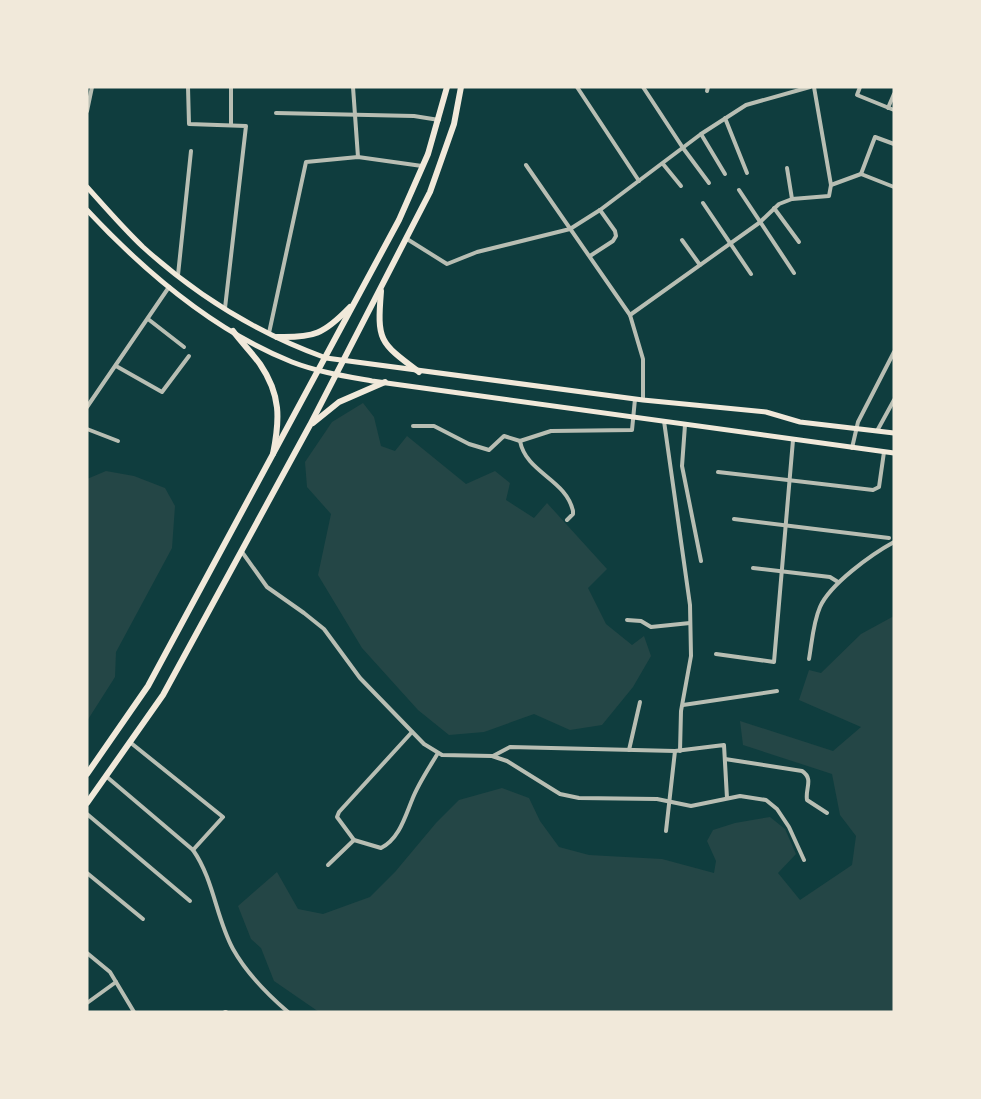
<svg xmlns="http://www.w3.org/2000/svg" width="981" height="1099" font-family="'IBM Plex Sans',sans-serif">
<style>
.green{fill:#244646}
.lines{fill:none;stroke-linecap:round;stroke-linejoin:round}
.minor{stroke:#b8beb3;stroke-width:4}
.secondary{stroke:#f1e9da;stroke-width:5}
.primary{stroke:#f1e9da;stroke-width:6}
</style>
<rect width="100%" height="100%" fill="#0f3d3e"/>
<!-- green -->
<g class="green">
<path d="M363,403L374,417L381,446L395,451L407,436L466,484L495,471L510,483L506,500L534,518L547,503L607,569L588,588L606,624L632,645L644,636L651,656L633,687L602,725L570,730L534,714L484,732L449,735L418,710L362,648L318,575L331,514L307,487L305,462L332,422Z"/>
<path d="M106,471L134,476L165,488L175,506L172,548L116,652L115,677L87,721V479Z"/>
<path d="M894,616V1012H319L274,981L261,948L251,939L238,906L277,872L298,909L323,914L370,897L395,872L436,823L459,800L502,788L529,798L540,821L559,847L589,855L662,859L714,873L716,861L707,841L713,830L735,823L770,817L785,829L796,854L778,873L800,900L852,865L856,836L840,815L832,774L743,745L740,721L833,751L861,727L799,700L809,670L821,673L861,634Z"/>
</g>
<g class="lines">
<!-- minor -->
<g class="minor">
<path d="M188,87L189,124L246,126L225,308"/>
<path d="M231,87V125"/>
<path d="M353,87L358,157"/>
<path d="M577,87L639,181"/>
<path d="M643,87L683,148L709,183"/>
<path d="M814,87L831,185"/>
<path d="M860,87L857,95L894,110"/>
<path d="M707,91L708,87"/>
<path d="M888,108L894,94"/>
<path d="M87,111L92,87"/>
<path d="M276,113L414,116L439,120"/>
<path d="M725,118L747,173"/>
<path d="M701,134L725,174"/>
<path d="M894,144L875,137L861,174L894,187"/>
<path d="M663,164L681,186"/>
<path d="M526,165L630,315L643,359V400"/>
<path d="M787,168L792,199"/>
<path d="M739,190L794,273"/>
<path d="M703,203L751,274"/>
<path d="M774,208L799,242"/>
<path d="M407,239L447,264L477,252L570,229L600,210L701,134L746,105L810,87"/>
<path d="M682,240L700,265"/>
<path d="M590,256L613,241L616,236L615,231L600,210"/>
<path d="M178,275L191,151"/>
<path d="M630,315L759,223L779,204L792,199L829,196L831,185L861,174"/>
<path d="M148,319L184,347"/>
<path d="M269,333L306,162L358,157L422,166"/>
<path d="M116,366L162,392L189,356"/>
<path d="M87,407L169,287"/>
<path d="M664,421L690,605L691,656L681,711L680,751"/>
<path d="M685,425L682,466L701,561"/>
<path d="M413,426H434L469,444L489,450L504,436L520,441L551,431L632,430L635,399"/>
<path d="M87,429L118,441"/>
<path d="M877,431L894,400"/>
<path d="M520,441C526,473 566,479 573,511V514L567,520"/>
<path d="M852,448L858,422L894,352"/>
<path d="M718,472L873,490L879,487L884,452"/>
<path d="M734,519L889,538"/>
<path d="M242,552L267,587L304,613L324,629L360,678L424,744L442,755L492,756L507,761L560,794L579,798L657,799L691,806L740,796L766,800L777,809L789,827L804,860"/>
<path d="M753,568L830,577L838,582"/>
<path d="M627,620L641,621L651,627L690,623"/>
<path d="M716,654L774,662L793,440"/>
<path d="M809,659C812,642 813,623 820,607C830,584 872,554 894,542"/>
<path d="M683,705L777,691"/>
<path d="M412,732L339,812L337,817L354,840L381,848C399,839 405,817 412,800C418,784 429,768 438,753"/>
<path d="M131,743L223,817L193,850"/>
<path d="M629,750L640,702"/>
<path d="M493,756L510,747L675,751L724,745L727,798"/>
<path d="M725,759L802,771C814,779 805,788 807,800L827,813"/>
<path d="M107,777L193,850C214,880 216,918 233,949C247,974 267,994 288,1012"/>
<path d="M87,814L190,901"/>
<path d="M666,831L675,751"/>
<path d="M328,865L354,840"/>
<path d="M87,873L143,919"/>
<path d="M87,953L110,972L134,1012"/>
<path d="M87,1003L116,982"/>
<path d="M225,1012H226"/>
</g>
<!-- secondary -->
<g class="secondary">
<path d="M87,187C105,207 123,228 143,247C196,295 259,334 326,358L643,400L766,412L800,422L894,433"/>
<path d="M87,210C143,270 214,331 292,362C318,372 344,376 372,381L894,453"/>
</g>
<!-- primary -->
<g class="primary">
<path d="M381,291C377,341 379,342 419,372"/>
<path d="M233,331C242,343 252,353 260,364C281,395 280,419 273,454"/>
<path d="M277,337C314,338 324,334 350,307"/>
<path d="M313,423L339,402L385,382"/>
<path d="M87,774L148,686L399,220L428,154L447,87"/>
<path d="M87,803L163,695L310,425L430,192L454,124L461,87"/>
</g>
</g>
<!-- border -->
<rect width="981" height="1099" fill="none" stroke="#f1e9da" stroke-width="177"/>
</svg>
